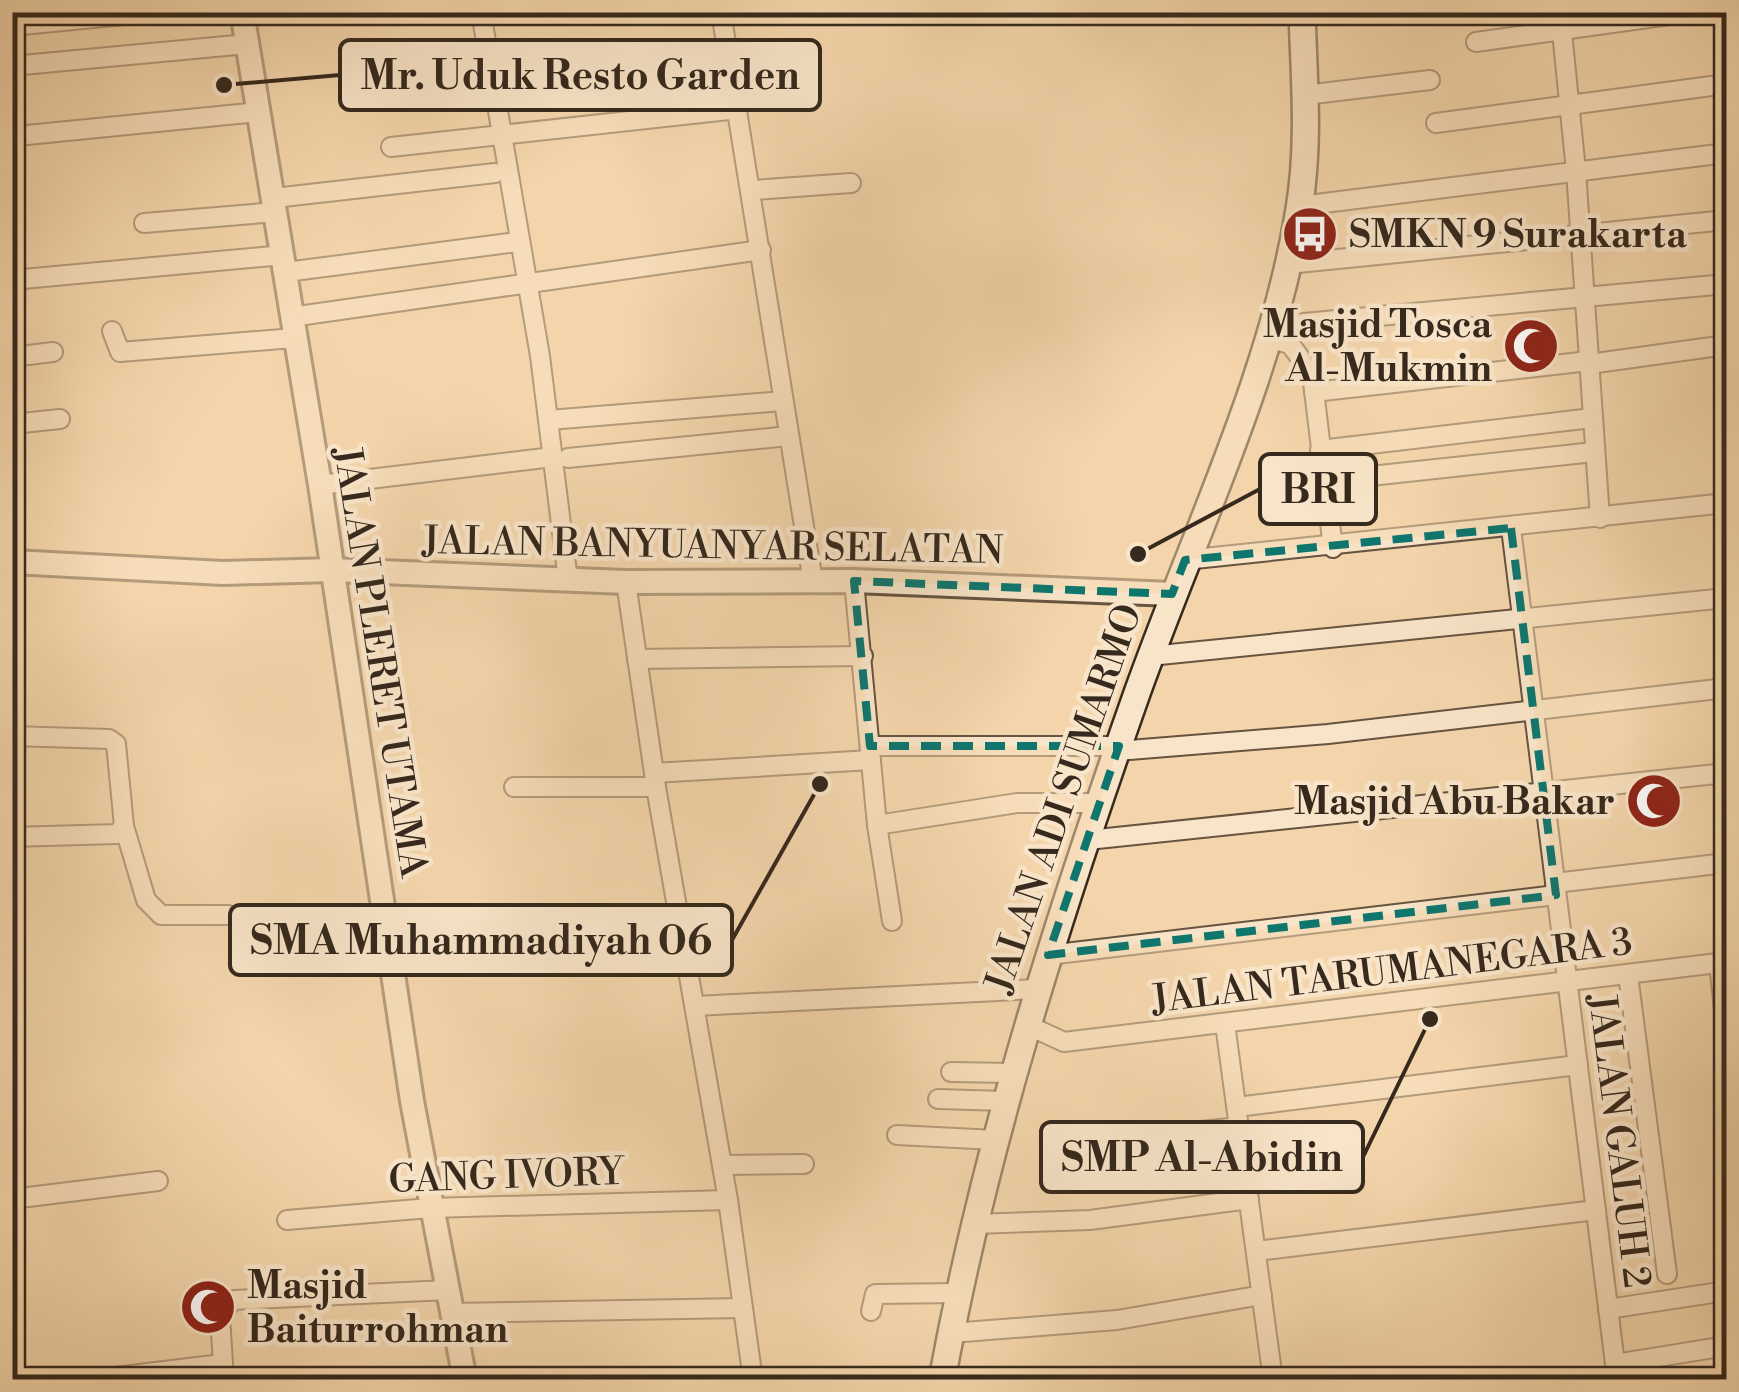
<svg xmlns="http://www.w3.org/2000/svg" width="1739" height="1392" font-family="'Libre Bodoni',serif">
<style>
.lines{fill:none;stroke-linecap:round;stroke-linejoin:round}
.minor-casing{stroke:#665440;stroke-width:22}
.tertiary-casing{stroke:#665440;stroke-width:28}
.secondary-casing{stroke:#36291d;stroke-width:30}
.minor{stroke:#f8e4c8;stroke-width:18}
.tertiary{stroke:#f8e4c8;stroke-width:22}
.secondary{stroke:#f8e4c8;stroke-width:25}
.marked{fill:none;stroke:#0f766e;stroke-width:8;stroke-dasharray:20 12;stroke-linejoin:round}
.labels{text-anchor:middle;stroke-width:9;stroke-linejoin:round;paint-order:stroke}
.poi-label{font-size:38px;font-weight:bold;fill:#36291d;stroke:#f8e4c8;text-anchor:start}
.street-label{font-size:38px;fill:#36291d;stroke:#f8e4c8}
.leader{fill:none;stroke:#36291d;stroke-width:4}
.callout-dot{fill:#36291d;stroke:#f8e4c8;stroke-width:4}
.callout{fill:#f8e4c8;stroke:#36291d;stroke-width:4}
.callout-label{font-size:40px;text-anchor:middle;font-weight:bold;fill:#36291d}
</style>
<rect width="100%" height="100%" fill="#f4d5ab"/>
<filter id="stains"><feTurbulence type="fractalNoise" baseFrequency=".002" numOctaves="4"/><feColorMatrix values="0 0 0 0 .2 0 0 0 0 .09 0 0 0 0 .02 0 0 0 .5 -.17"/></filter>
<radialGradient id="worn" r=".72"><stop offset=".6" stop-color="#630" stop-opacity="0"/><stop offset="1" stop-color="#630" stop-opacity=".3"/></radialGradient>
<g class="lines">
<!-- minor casing -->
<g class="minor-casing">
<g id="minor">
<path d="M481,12L540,356L568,580"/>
<path d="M721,12L813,582"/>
<path d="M1560,12L1576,171L1600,518"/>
<path d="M12,26L155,12"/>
<path d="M1476,42L1691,12"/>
<path d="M12,66L247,44"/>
<path d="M1305,95L1430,80"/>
<path d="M1436,123L1726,84"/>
<path d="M27,135L258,112"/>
<path d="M391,147L738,109"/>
<path d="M753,190L851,183"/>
<path d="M274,198L495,173"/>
<path d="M1300,206L1726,153"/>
<path d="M144,223L276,212"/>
<path d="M1288,264L1726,220"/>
<path d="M286,272L517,242"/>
<path d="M12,280L283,255"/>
<path d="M291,317L761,250"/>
<path d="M1271,326L1726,284"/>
<path d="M112,331L120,352L294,338"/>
<path d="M1267,338L1290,344L1312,374L1333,548"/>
<path d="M12,357L53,352"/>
<path d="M1589,364L1726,345"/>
<path d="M1314,392L1589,361"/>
<path d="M549,420L783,401"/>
<path d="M12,424L60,419"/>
<path d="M1320,450L1592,418"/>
<path d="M568,458L789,436"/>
<path d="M1324,481L1594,452"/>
<path d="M320,485L553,457"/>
<path d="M1511,528L1617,1380"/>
<path d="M1185,560L1726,503"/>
<path d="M854,581L877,825L892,921"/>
<path d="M626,582L656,787L728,1200L753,1380"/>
<path d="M1150,656L1726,598"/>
<path d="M637,659L863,656"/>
<path d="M12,736L109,739L116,744L124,826L117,834L12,837"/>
<path d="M870,746H1119"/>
<path d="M1117,751L1328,734L1726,688"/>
<path d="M654,773L871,760"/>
<path d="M514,787H656"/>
<path d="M877,825L1017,803H1100"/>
<path d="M124,826L146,900L161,915H228"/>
<path d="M1088,840L1726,773"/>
<path d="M1555,883L1726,863"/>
<path d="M1048,955L1556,895"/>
<path d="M1719,963L1726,1029"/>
<path d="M1628,975L1667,1274"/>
<path d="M695,1006L1037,989"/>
<path d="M1025,1024L1064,1042L1726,962"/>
<path d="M1225,1024L1273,1380"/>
<path d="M951,1072L1012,1073"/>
<path d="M938,1099L1004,1101"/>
<path d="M1237,1107L1578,1065"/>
<path d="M897,1135L995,1140"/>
<path d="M1083,1143L1240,1127"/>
<path d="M722,1165L804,1164"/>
<path d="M12,1199L158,1181"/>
<path d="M287,1220L430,1208L728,1200"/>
<path d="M975,1224L1090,1220L1249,1199"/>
<path d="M1256,1251L1596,1210"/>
<path d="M1608,1309L1726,1291"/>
<path d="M871,1311L875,1294L958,1293"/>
<path d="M452,1313L742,1308"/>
<path d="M951,1333L1117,1320L1262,1295"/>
<path d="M1615,1364L1726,1346"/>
<path d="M90,1380L222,1364"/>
<path d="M224,1380L220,1316L233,1300L448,1290"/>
</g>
</g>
<!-- tertiary casing -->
<g class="tertiary-casing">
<g id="tertiary">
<path d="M242,12L320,485L412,1101L465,1380"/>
<path d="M12,562L223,573L332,570L626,582L854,581L1172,594"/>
</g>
</g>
<!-- secondary casing -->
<g class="secondary-casing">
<path id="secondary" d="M942,1380C985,1145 1057,920 1136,696C1192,538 1273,374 1299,209C1310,144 1304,78 1302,12"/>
</g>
<!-- minor -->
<use href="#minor" class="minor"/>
<!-- tertiary -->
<use href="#tertiary" class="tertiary"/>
<!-- secondary -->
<use href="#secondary" class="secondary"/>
</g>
<!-- marked area -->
<path d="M0 0H1739V1392H0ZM1511,528L1556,895L1048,955L1119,746H870L854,581L1172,594L1185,560Z" fill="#f4d5ab" fill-opacity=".55" fill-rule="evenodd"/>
<path class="marked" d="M1511,528L1556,895L1048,955L1119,746H870L854,581L1172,594L1185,560Z"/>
<!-- icons -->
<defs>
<g id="bus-disc" transform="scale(2.875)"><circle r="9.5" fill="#8f2418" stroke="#f8e4c8"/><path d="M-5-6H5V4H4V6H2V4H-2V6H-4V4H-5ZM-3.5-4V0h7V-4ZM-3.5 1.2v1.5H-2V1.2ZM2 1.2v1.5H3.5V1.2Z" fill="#fff"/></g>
<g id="mosque-disc" transform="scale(2.875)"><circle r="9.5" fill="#8f2418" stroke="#f8e4c8"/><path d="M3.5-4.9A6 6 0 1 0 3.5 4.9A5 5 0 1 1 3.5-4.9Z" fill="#fff"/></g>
</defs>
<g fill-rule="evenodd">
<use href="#bus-disc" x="1310" y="234"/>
<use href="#mosque-disc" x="1531" y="346"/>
<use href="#mosque-disc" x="1654" y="801"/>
<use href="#mosque-disc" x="208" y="1307"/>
</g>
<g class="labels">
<!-- poi labels -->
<g class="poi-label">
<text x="1349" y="247">SMKN 9 Surakarta</text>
<text x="1492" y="337" text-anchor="end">Masjid Tosca<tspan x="1492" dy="44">Al-Mukmin</tspan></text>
<text x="1615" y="814" text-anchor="end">Masjid Abu Bakar</text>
<text x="247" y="1298">Masjid<tspan x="247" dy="44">Baiturrohman</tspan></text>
</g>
<!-- street labels -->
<g class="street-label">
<text transform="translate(713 545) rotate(1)" y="13">JALAN BANYUANYAR SELATAN</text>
<text transform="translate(381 662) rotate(81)" y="13">JALAN PLERET UTAMA</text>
<text transform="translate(1063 798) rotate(-71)" y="13">JALAN ADI SUMARMO</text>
<text transform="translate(1392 970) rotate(-7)" y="13">JALAN TARUMANEGARA 3</text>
<text transform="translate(1620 1141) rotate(83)" y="13">JALAN GALUH 2</text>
<text transform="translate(506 1175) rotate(-2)" y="13">GANG IVORY</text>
</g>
</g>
<!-- callouts -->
<path class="leader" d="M224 85L340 75M1138 554L1260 489M820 784L732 940M1430 1019L1363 1157"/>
<g class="callout-dot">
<circle cx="224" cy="85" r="10"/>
<circle cx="1138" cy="554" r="10"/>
<circle cx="820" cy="784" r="10"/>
<circle cx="1430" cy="1019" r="10"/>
</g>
<g class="callout">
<rect x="340" y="40" width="480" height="70" rx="10"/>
<rect x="1260" y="454" width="116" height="70" rx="10"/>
<rect x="230" y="905" width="502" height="70" rx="10"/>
<rect x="1041" y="1122" width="322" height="70" rx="10"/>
</g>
<g class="callout-label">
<text x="580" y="89">Mr. Uduk Resto Garden</text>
<text x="1318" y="503">BRI</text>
<text x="481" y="954">SMA Muhammadiyah 06</text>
<text x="1202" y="1171">SMP Al-Abidin</text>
</g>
<!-- margin -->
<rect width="1739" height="1392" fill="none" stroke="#f4d5ab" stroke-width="50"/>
<rect x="15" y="15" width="1709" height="1362" fill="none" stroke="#36291d" stroke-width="5"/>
<rect x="25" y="25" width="1689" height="1342" fill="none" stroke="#36291d" stroke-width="2.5"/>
<rect width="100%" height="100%" filter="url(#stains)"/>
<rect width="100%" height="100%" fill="url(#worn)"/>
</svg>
